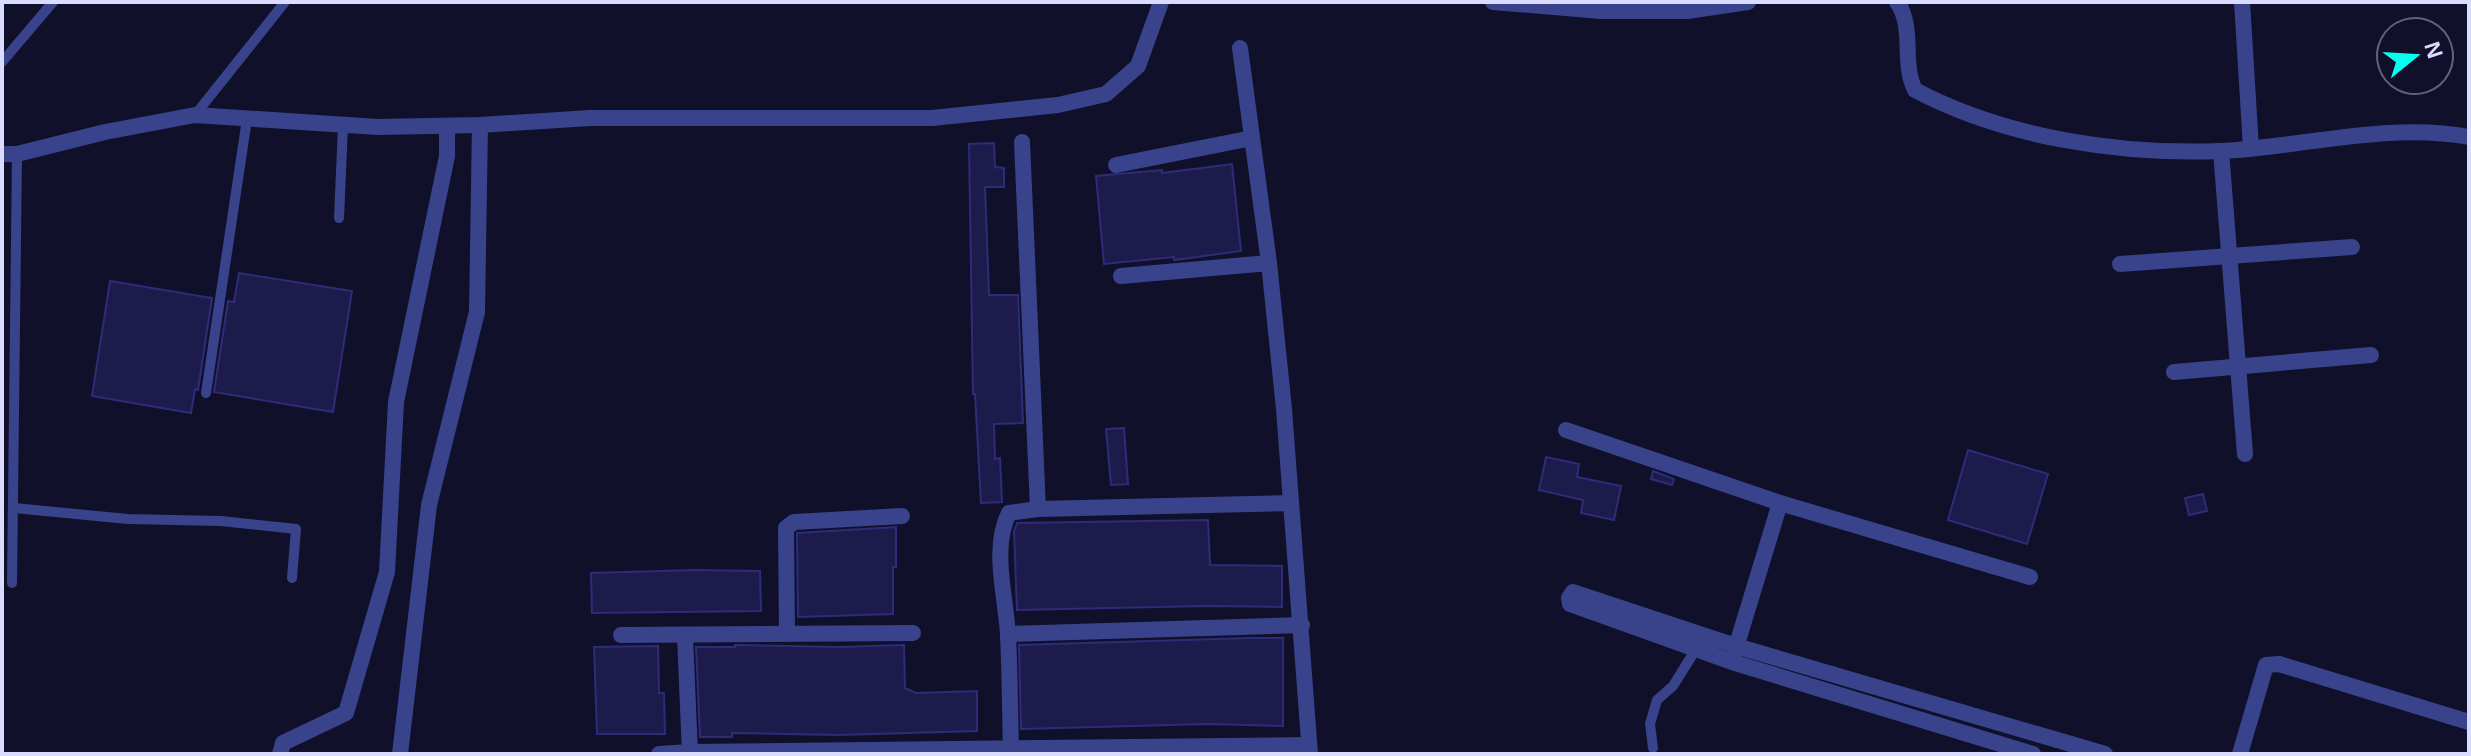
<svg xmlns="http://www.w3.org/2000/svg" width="2471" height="756" font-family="Arial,sans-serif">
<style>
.building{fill:#1d1b4c;stroke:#2e2c79;stroke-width:2}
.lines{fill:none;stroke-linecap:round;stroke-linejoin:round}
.lane{stroke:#39438b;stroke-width:10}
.street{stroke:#39438b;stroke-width:16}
</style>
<rect width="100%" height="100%" fill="#10102a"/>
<!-- building -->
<g class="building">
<path d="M994,143L995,167L1004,168V187H985L989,295H1018L1023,423L994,424L995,459L1000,458L1002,502L981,503L975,394H973L969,144Z"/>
<path d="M1232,164L1241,251L1174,260V257L1104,264L1096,176L1162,170V173Z"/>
<path d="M239,273L352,291L333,412L214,392L228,301L234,302Z"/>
<path d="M110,281L212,298L198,390L195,389L191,413L92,396Z"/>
<path d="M1124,428L1128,484L1111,485L1106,429Z"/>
<path d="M1968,450L2048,474L2027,544L1948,520Z"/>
<path d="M1546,457L1579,464L1577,477L1621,486L1614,520L1581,513L1583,500L1539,490Z"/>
<path d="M1653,471L1674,479L1672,485L1651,479Z"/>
<path d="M2203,494L2207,511L2189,515L2185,498Z"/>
<path d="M1208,520L1210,565L1282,566V607L1205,606L1017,610L1014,532L1017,523Z"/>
<path d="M896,527V567H893V614L798,617L797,533Z"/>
<path d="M695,570L760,571L761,611L592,613L591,573Z"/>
<path d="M1250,638H1283V726L1209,724L1021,729L1019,645Z"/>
<path d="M735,645L840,647L904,645L905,688L916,693L977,691V731L838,735L732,733V737H700L696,647H735Z"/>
<path d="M658,646L659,693H664L665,734H597L594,647Z"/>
</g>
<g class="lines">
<!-- lane -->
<g class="lane">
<path d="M2,62L53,2"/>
<path d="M195,115L285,2"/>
<path d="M339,218L343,126"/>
<path d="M206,393L247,119"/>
<path d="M14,508L128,519L221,521L296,529L292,578"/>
<path d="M12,583L17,154"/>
<path d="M1653,748L1650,724L1657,700L1673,686L1696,649"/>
</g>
<!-- street -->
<g class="street">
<path d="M1493,2L1601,11H1687L1748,2"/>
<path d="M1897,2C1915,27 1901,62 1915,90C2006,138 2120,155 2221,151C2303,147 2388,122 2469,137"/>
<path d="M2242,2L2251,148"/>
<path d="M1240,48L1269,263L1284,409L1310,754"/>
<path d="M1022,142L1038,509"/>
<path d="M2221,151L2245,454"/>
<path d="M2,154H17L105,132L195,115L378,127L480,125L590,118H932L1058,105L1106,94L1138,66L1161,2"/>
<path d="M1116,165L1252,138"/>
<path d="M2120,264L2352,247"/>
<path d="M1121,276L1269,263"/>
<path d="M2174,372L2371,355"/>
<path d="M1566,430L1780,503L2030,577"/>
<path d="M787,633L786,528L794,522L902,516"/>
<path d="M1008,634L1302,625"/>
<path d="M621,635L913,633"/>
<path d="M685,636L690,754"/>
<path d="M1734,654L1780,503"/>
<path d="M280,754L283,743L346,713L387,572L396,402L447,156V126"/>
<path d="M400,754L429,505L477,312L480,125"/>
<path d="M659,754L690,752L1309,745"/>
<path d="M1011,754C1010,714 1010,675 1008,635C1006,597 991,548 1009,513L1038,509L1291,503"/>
<path d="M2033,754L1732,662L1570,604L1569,598L1573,592L1736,646L2105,754"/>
<path d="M2240,754L2266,665L2279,664L2469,722"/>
</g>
</g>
<!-- border -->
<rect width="2471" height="756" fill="none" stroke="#d9dbff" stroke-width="8"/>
<!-- north arrow -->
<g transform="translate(2415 56) rotate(72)"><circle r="38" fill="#10102a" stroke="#60617f" stroke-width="2"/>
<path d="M0-6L14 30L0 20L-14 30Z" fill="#05ffef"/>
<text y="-12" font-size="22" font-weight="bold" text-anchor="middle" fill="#d9dbff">N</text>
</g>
</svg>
